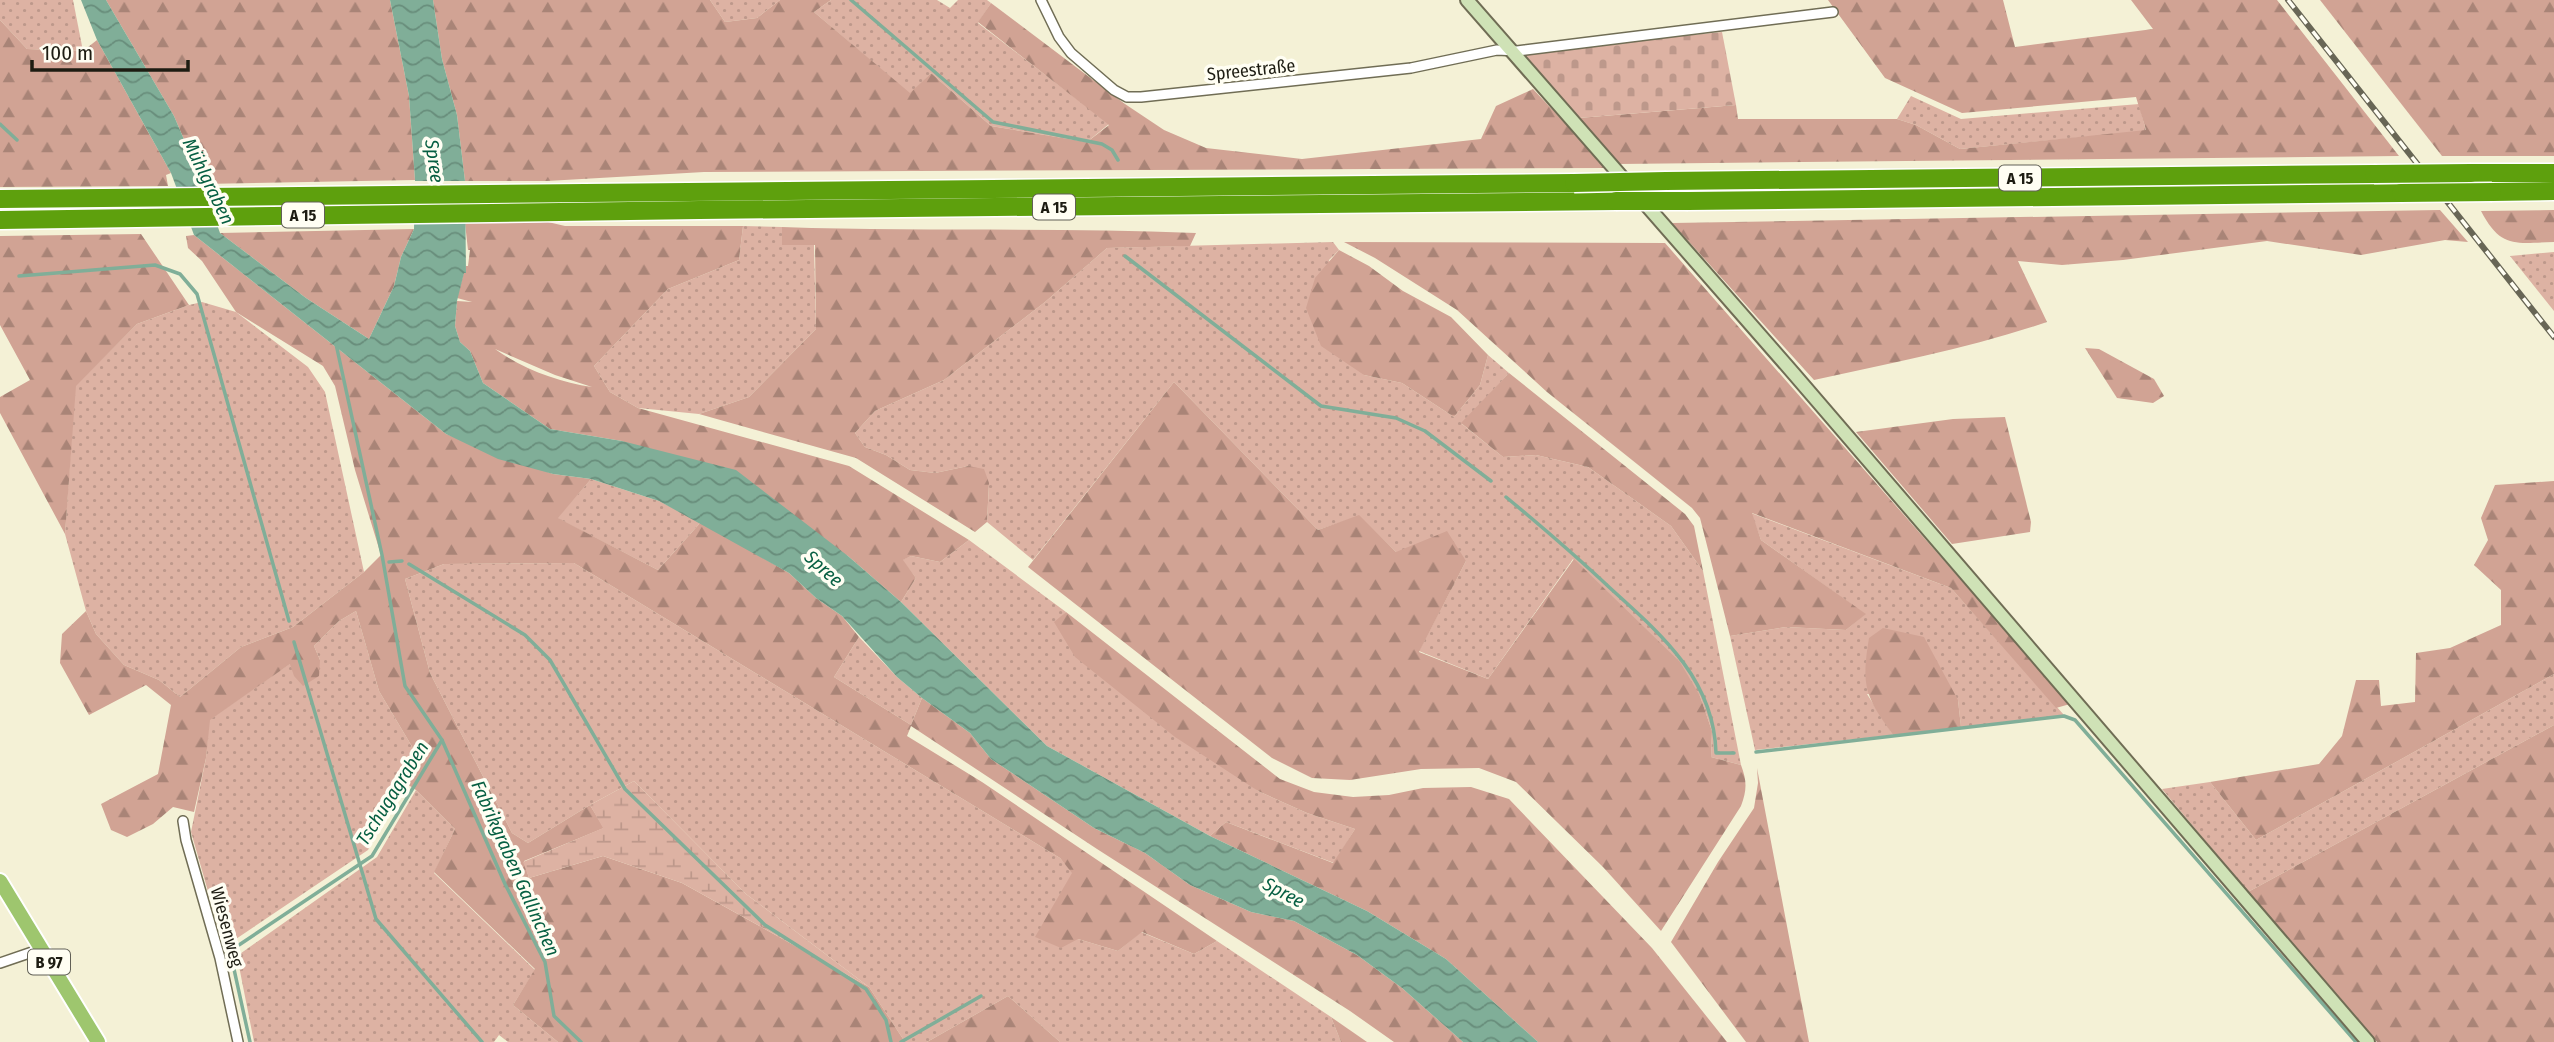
<svg xmlns="http://www.w3.org/2000/svg" width="2554" height="1042" font-family="'Fira Sans Condensed',sans-serif">
<style>
.grass{fill:url(#grass-dots)}
.forest{fill:url(#forest-firs);fill-rule:evenodd}
.wetland{fill:url(#wetland-marsh)}
.cemetery{fill:url(#cemetery-stones)}
.water{fill:url(#water-waves)}
.pier{fill:#f4f1d6}
.lines{fill:none;stroke-linecap:round;stroke-linejoin:round}
.stream{stroke:#80ae98;stroke-width:3.5}
.street-casing{stroke:#706d55;stroke-width:12}
.secondary-casing{stroke:#706d55;stroke-width:16}
.primary-casing{stroke:#fff;stroke-width:18}
.highway-casing{stroke:#fff;stroke-width:21}
.street{stroke:#fff;stroke-width:9}
.secondary{stroke:#cfe2b6;stroke-width:12}
.primary{stroke:#9ec66e;stroke-width:14}
.highway{stroke:#5ea00d;stroke-width:18}
.rail-casing{stroke:#686656;stroke-width:6}
.rail{stroke:#fffef3;stroke-width:3.5;stroke-dasharray:10;stroke-linecap:butt}
.highway-bridge-casing{stroke:#fff;stroke-width:21;stroke-linecap:butt}
.highway-bridge{stroke:#5ea00d;stroke-width:18}
.labels{text-anchor:middle;stroke-width:7;stroke-linejoin:round;paint-order:stroke}
.shield{fill:#fffef3;stroke:#616056;stroke-width:2}
.shield-label{font-size:16px;font-weight:bold;fill:#1d1c12}
.street-label{font-size:18px;fill:#1d1c12;stroke:#fffef3}
.water-label{font-size:19px;font-style:italic;fill:#075f42;stroke:#fffef3}
</style>
<defs>
<pattern id="grass-dots" width="8" height="8" patternUnits="userSpaceOnUse" patternTransform="scale(1.75)"><rect width="8" height="8" fill="#ddb2a3"/><path d="M2 2h.1M6 6h.1" fill="none" stroke="#bd988b" stroke-width="1.8" stroke-linecap="round"/></pattern>
<pattern id="forest-firs" width="22" height="20" patternUnits="userSpaceOnUse" patternTransform="scale(1.75)"><rect width="22" height="20" fill="#d1a394"/><path d="M5 1l3.5 6h-7zM16 11l3.5 6h-7z" fill="#a98477"/></pattern>
<pattern id="wetland-marsh" width="20" height="14" patternUnits="userSpaceOnUse" patternTransform="scale(1.75)"><rect width="20" height="14" fill="#ddb2a3"/><path d="M1 5h8M5 5V1M11 12h8M15 12V8" fill="none" stroke="#bd988b"/></pattern>
<pattern id="cemetery-stones" width="16" height="16" patternUnits="userSpaceOnUse" patternTransform="scale(1.75)"><rect width="16" height="16" fill="#ddb2a3"/><path d="M2 7V4a2 2 0 0 1 4 0v3zM10 15v-3a2 2 0 0 1 4 0v3z" fill="#bd988b"/></pattern>
<pattern id="water-waves" width="16" height="10" patternUnits="userSpaceOnUse" patternTransform="scale(1.75)"><rect width="16" height="10" fill="#80ae98"/><path d="M0 5q4-4 8 0t8 0" fill="none" stroke="#688d7b"/></pattern>
</defs>
<rect width="100%" height="100%" fill="#f4f1d6"/>
<!-- grass -->
<g class="grass">
<path d="M0,0H73L83,51L27,49L0,20Z"/>
<path d="M710,0H780L757,18L725,22Z"/>
<path d="M831,0H937L950,8L958,0H987L991,3L978,23L1109,124L1087,142L991,126L931,73L910,94L814,12Z"/>
<path d="M1911,96L1961,119L2139,104L2146,131L1960,149L1916,125L1897,119Z"/>
<path d="M743,226L782,227V245H814L816,329L749,397L699,414L638,408L610,392L594,366L668,289L739,260Z"/>
<path d="M1333,242L1339,250L1329,260L1364,375L1402,383L1454,417L1480,385L1488,355L1509,373L1462,424L1503,457L1536,455L1588,467L1671,526L1703,571L1741,765L1711,757L1712,731L1700,696L1573,559L1488,679L1419,651L1466,561L1396,552L1359,516L1318,530L1174,382L1033,560L987,522L989,484L968,466L935,473L910,470L886,455L865,447L855,433L875,411L944,380L1045,302L1107,248Z"/>
<path d="M2554,252V311L2510,256Z"/>
<path d="M202,302L236,312L308,367L325,392L364,572L293,627L241,647L180,697L159,680L124,665L96,634L86,611L65,534L75,386L137,324L189,305Z"/>
<path d="M591,479L659,501L701,522L658,570L557,518Z"/>
<path d="M1751,513L1951,588L2064,715L1961,727L1958,700L1867,694L1893,735L1755,750L1730,636L1786,627L1846,630L1865,614L1761,540Z"/>
<path d="M969,540L1066,612L1055,623L1258,791L1307,813L1355,829L1334,863L1226,822L1210,836L1047,746L901,602L916,578L902,560L911,556L940,562Z"/>
<path d="M574,563L1060,858L1073,873L1036,937L1078,939L1118,951L1141,932L1194,954L1217,941L1331,1017L1341,1042H1060L1008,996L927,1042H905L869,987L746,894L634,781L590,805L528,843L512,833L430,673L405,579L444,564Z"/>
<path d="M356,611L379,691L420,760L368,850L224,947L191,832L206,758L209,720L291,663L320,660L314,646L339,621Z"/>
<path d="M859,637L897,677L922,698L911,725L834,677Z"/>
<path d="M2554,674V725L2248,892L2162,789L2210,782L2256,840Z"/>
<path d="M416,790L455,829L434,873L535,970L513,1005L558,1042H508L499,1035L494,1042H254L237,956L377,857Z"/>
</g>
<!-- forest -->
<g class="forest">
<path d="M106,0H390L409,96L415,180L203,184L174,116Z"/>
<path d="M433,0H710L725,22L757,18L780,0H831L814,12L910,93L931,73L991,126L1087,142L1109,125L978,22L991,3L1125,104L1164,130L1206,148L1302,159L1481,139L1496,106L1533,89L1607,168L704,172L547,181H465L457,115L442,59Z"/>
<path d="M1828,0H2003L2015,47L2153,29L2131,0H2277L2399,156L1619,164L1579,118L1736,105L1738,119H1897L1916,125L1960,149L2146,130L2136,97L1962,113L1885,78Z"/>
<path d="M2320,0H2554V156H2442Z"/>
<path d="M0,20L27,49L83,51L97,40L171,173L166,175L168,186L0,187Z"/>
<path d="M2440,210L2468,242L2445,240L2361,255L2267,241L2123,260L2062,265L2018,261L2047,322C1971,348 1892,363 1814,380L1672,223Z"/>
<path d="M2554,210V242C2515,243 2501,249 2481,211Z"/>
<path d="M548,222L565,226H743L739,260L668,289L594,366L610,392L638,408L849,466L969,540L940,562L911,556L903,560L916,578L901,602L848,556L622,441L550,429L483,383L470,351L460,342L455,326L457,301L472,302L457,298L464,272L466,273V266H468L470,250H468L465,223ZM495,349L555,375L592,387C558,382 523,369 495,349Z"/>
<path d="M782,227C920,232 1058,227 1196,233L1190,246L1107,248L1045,302L944,380L875,411L855,433L865,447L886,455L910,470L935,473L968,466L984,469L989,483L987,522L975,532L856,458L699,414L749,397L816,329L815,245H782Z"/>
<path d="M414,229L401,257L394,286L369,339L306,298L220,233Z"/>
<path d="M141,234L189,305L137,324L76,386L65,534L0,413V397L30,380L0,325V236Z"/>
<path d="M194,235L446,434L553,474L591,479L558,518L658,570L701,522L789,573L816,598L842,616L859,637L834,677L911,725L922,698L970,733L991,759L1094,828L1145,853L1190,885L1251,912L1294,921L1357,955L1402,988L1463,1042H1394L1350,1011L1097,849L911,726L907,736L982,782L1217,941L1194,954L1142,932L1118,951L1078,939L1061,948L1035,937L1072,873L1060,858L574,563L444,564L405,579L430,673L512,833L528,843L590,805L604,828L524,861L529,878L603,856L682,883L869,987L905,1042H558L513,1005L535,969L434,872L455,829L416,790L407,784L420,760L379,691L356,611L339,621L314,646L320,660L319,676L303,686L294,676L290,664L210,720L206,758L194,812L173,807L153,824L127,837L111,830L101,804L158,774L171,705L146,685L89,715L60,663L62,634L86,611L96,634L124,665L159,680L180,697L241,647L293,627L364,572L381,555L355,470L335,386L323,366L236,312L202,261L188,248L186,236Z"/>
<path d="M1344,242L1665,243L2070,704L2056,708L1951,588L1752,513L1761,540L1866,614L1846,630L1786,627L1730,636L1700,518L1692,508L1547,392L1457,310L1375,258Z"/>
<path d="M1339,250L1369,266L1403,291L1451,317L1488,355L1480,385L1454,417L1402,383L1364,375L1321,346L1306,308L1315,278Z"/>
<path d="M2085,348L2099,349L2154,379L2164,396L2153,403L2117,398Z"/>
<path d="M1509,373L1685,514L1694,526L1703,571L1671,526L1588,467L1536,455L1503,457L1461,423Z"/>
<path d="M1174,382L1318,530L1359,515L1396,552L1447,531L1466,561L1419,652L1488,679L1574,559L1680,662L1700,696L1712,731L1711,757L1741,765C1747,781 1747,790 1741,806L1661,931L1603,867L1516,782L1479,768L1421,769L1350,780L1312,778L1272,758L1028,567Z"/>
<path d="M2005,417L2031,522L2030,532L1952,544L1856,432L1953,419Z"/>
<path d="M2554,481V674L2256,840L2210,782L2319,764L2342,736L2356,680H2379L2381,706L2415,702L2416,653L2450,648L2501,625V590L2474,565L2488,540L2481,518L2495,485Z"/>
<path d="M1066,612L1280,779L1314,792L1353,797L1389,795L1423,788L1471,787L1509,799L1652,948L1727,1042H1538L1446,959L1367,911L1210,836L1226,822L1333,863L1355,829L1307,813L1258,791L1175,737L1075,657L1054,622Z"/>
<path d="M1883,628L1924,637L1958,700L1961,727L1893,735C1865,696 1861,686 1869,638Z"/>
<path d="M2554,725V1042H2377L2248,892Z"/>
<path d="M1757,768L1809,1042H1746L1671,942L1718,862L1754,808L1758,783Z"/>
<path d="M1008,996L1060,1042H927Z"/>
<path d="M1331,1017L1367,1042H1341Z"/>
</g>
<!-- wetland -->
<path class="wetland" d="M634,781L746,894L869,987L682,883L603,856L529,878L523,862L603,828L590,805Z"/>
<!-- cemetery -->
<path class="cemetery" d="M1722,32L1736,105L1579,118L1521,52Z"/>
<!-- water -->
<path class="water" d="M81,0H106L174,116L203,184L220,233L306,298L369,339L394,286L401,257L414,229L415,180L409,96L390,0H433L442,59L457,115L465,181L466,273H464L457,301L455,326L460,342L470,351L483,383L550,429L622,441L736,470L848,556L901,602L1047,746L1210,836L1367,911L1446,959L1538,1042H1463L1402,988L1357,955L1294,921L1251,912L1190,885L1145,853L1094,828L991,759L970,733L922,698L897,677L842,616L816,598L789,573L659,501L591,479L553,474L498,459L446,434L194,235L171,173L97,40Z"/>
<!-- pier -->
<path class="pier" d="M412,181H469V223L410,224Z"/>
<g class="lines">
<!-- stream -->
<g class="stream">
<path d="M851,0L993,122L1102,144L1112,150L1118,160"/>
<path d="M0,124L17,140"/>
<path d="M1125,256L1321,406L1396,418L1425,431L1491,481"/>
<path d="M19,276L155,265L180,274L197,294L289,621"/>
<path d="M1506,497C1541,526 1576,556 1610,588C1661,634 1714,679 1716,753H1734"/>
<path d="M389,562L402,561"/>
<path d="M409,564L525,635L550,660L625,789L765,925L866,989L886,1020L891,1042"/>
<path d="M294,642L376,919L482,1042"/>
<path d="M442,740L505,884L545,962L554,1016L581,1042"/>
<path d="M1756,752L2064,716L2075,720L2356,1042"/>
<path d="M250,1042L230,951L372,856L442,740L405,686L382,555L336,344"/>
<path d="M901,1042L981,996"/>
</g>
<!-- street casing -->
<g class="street-casing">
<g id="street">
<path d="M1041,0L1059,37L1071,53L1114,90L1127,97H1141L1411,68L1497,50L1517,51L1833,12"/>
<path d="M183,821L186,840L220,958L238,1042"/>
<path d="M0,963L41,949"/>
</g>
</g>
<!-- secondary casing -->
<g class="secondary-casing">
<path id="secondary" d="M1467,0L1794,374L2368,1042"/>
</g>
<!-- primary casing -->
<g class="primary-casing">
<path id="primary" d="M0,881L98,1042"/>
</g>
<!-- highway casing -->
<g class="highway-casing">
<g id="highway">
<path d="M2471,173H2554"/>
<path d="M1666,181L2374,174"/>
<path d="M2492,192L2554,191"/>
<path d="M0,199L1574,183"/>
<path d="M1688,201L2401,193"/>
<path d="M0,220L699,210L1616,201"/>
</g>
</g>
<!-- street -->
<use href="#street" class="street"/>
<!-- secondary -->
<use href="#secondary" class="secondary"/>
<!-- primary -->
<use href="#primary" class="primary"/>
<!-- highway -->
<use href="#highway" class="highway"/>
<!-- rail casing -->
<g class="rail-casing">
<path id="rail" d="M2288,0L2554,337"/>
</g>
<!-- rail -->
<use href="#rail" class="rail"/>
<!-- highway-bridge casing -->
<g class="highway-bridge-casing">
<g id="highway-bridge">
<path d="M2374,174L2471,173"/>
<path d="M1574,183L1666,181"/>
<path d="M2401,193L2492,192"/>
<path d="M1616,201H1688"/>
</g>
</g>
<!-- highway-bridge -->
<use href="#highway-bridge" class="highway-bridge"/>
</g>
<g class="labels">
<!-- shield labels -->
<g class="shield">
<rect x="1999" y="165.5" width="42" height="25" rx="5"/>
<rect x="1033" y="194.5" width="42" height="25" rx="5"/>
<rect x="282" y="202.5" width="42" height="25" rx="5"/>
<rect x="28" y="949.5" width="42" height="25" rx="5"/>
</g>
<g class="shield-label">
<text x="2020" y="184">A 15</text>
<text x="1054" y="213">A 15</text>
<text x="303" y="221">A 15</text>
<text x="49" y="968">B 97</text>
</g>
<!-- street labels -->
<g class="street-label">
<text transform="translate(1251 70) rotate(-6)" y="6">Spreestraße</text>
<text transform="translate(227 927) rotate(75)" y="6">Wiesenweg</text>
</g>
<!-- water labels -->
<g class="water-label">
<text transform="translate(435 161) rotate(82)" y="7">Spree</text>
<text transform="translate(209 181) rotate(64)" y="7">Mühlgraben</text>
<text transform="translate(824 568) rotate(42)" y="7">Spree</text>
<text transform="translate(392 793) rotate(-58)" y="7">Tschugagraben</text>
<text transform="translate(516 868) rotate(66)" y="7">Fabrikgraben Gallinchen</text>
<text transform="translate(1284 892) rotate(28)" y="7">Spree</text>
</g>
</g>
<!-- scale -->
<path d="M32 60v10h156v-10" fill="none" stroke="#1d1c12" stroke-width="3.5"/>
<text x="42" y="60" font-size="21" fill="#1d1c12" stroke="#fffef3" stroke-width="5" paint-order="stroke">100 m</text>
</svg>
